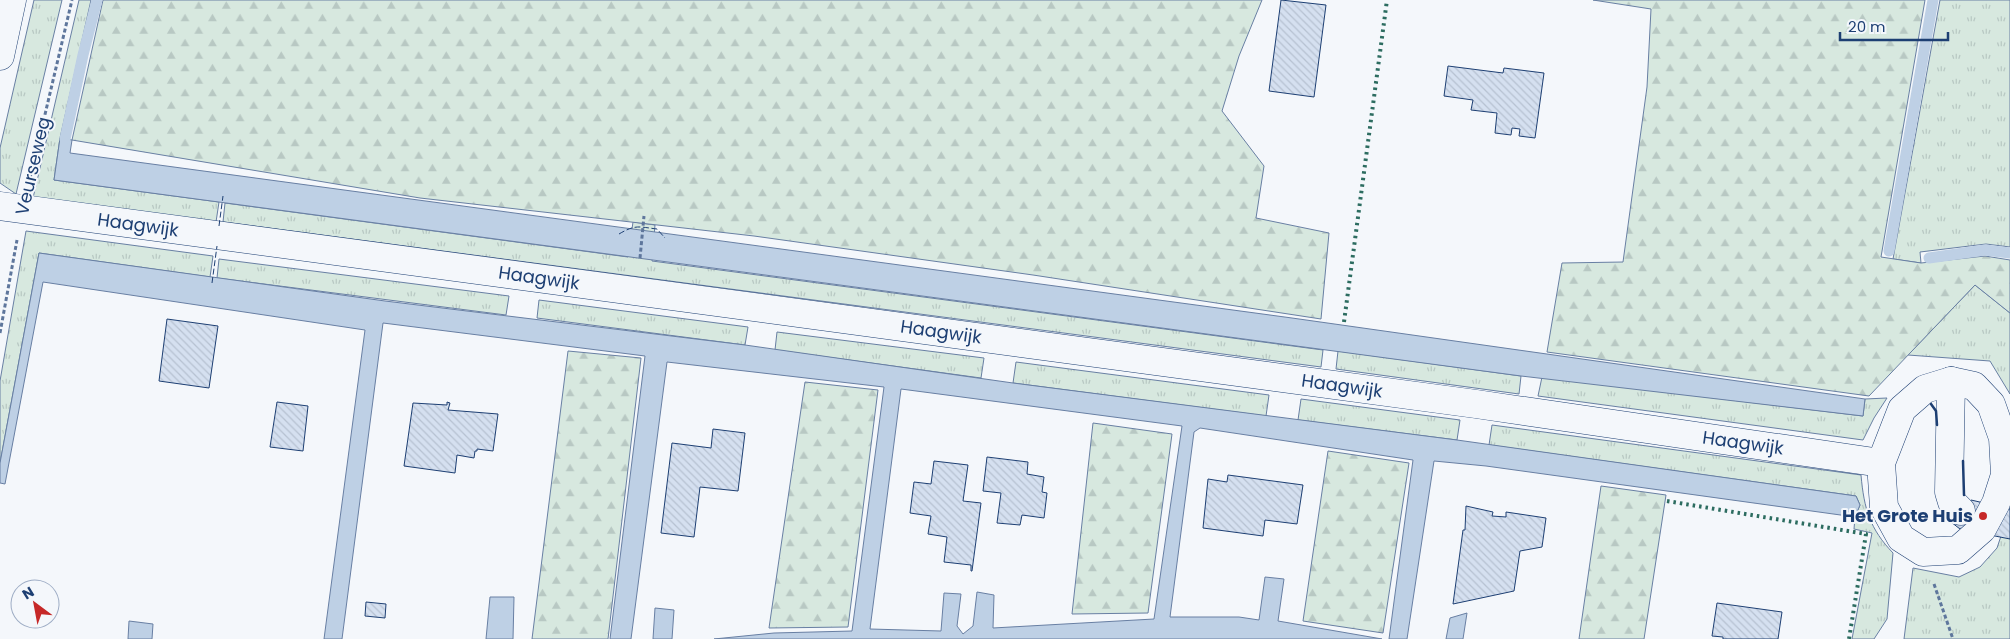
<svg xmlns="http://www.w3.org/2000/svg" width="2010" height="639" font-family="Poppins,sans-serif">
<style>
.grass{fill:url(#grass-tufts);stroke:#687fa3}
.forest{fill:url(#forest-firs);stroke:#687fa3}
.water{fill:#bed0e5;stroke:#687fa3;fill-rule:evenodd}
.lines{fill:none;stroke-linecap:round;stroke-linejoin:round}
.stream{stroke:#bed0e5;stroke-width:11}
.building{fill:url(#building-back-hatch);stroke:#1d3f73}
.minor-casing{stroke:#1d3f73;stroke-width:29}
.major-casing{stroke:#1d3f73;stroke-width:29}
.path{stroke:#5e769c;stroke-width:3;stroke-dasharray:4 2.5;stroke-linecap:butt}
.minor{stroke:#f4f7fb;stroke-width:28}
.major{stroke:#f4f7fb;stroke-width:28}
.hedge{stroke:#2c6c60;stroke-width:4;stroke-dasharray:2.5 4;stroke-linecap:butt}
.fence{stroke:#1d3f73;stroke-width:1;stroke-dasharray:6 2.5;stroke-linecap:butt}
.wall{stroke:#1d3f73;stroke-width:2.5}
.poi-dot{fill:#c62828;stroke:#f4f7fb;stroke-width:2}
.labels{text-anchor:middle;stroke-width:4;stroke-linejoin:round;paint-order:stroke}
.street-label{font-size:18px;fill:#1d3f73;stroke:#f4f7fb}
.poi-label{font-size:18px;font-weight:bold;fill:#1d3f73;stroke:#f4f7fb;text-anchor:end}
</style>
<defs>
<pattern id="grass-tufts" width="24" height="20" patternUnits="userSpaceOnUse" patternTransform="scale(1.25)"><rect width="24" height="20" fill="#d7e8df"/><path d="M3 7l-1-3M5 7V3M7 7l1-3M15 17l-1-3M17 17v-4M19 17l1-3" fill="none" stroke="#b8c8c3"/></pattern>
<pattern id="forest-firs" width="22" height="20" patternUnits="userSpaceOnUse" patternTransform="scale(1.25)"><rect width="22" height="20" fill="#d7e8df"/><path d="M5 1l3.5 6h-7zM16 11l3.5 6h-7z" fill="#b8c8c3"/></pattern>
<pattern id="building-back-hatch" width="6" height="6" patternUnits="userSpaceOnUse" patternTransform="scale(1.25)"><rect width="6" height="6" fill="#d5e0f0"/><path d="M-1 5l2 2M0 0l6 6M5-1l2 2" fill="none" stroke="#b6c1d1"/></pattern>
</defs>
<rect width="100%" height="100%" fill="#f4f7fb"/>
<!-- grass -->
<g class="grass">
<path d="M34,0H62L16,194L0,183V148Z"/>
<path d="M79,0H91L60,138L54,180L219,202L216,222L33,198Z"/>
<path d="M1940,0H2010V247L1986,244L1920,252L1921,263L1893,259Z"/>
<path d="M225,203L628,257L633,222L655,225L652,261L1323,350L1321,367L223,222Z"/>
<path d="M26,231L213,256L210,277L39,253L0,463V381Z"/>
<path d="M219,259L509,296L506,315L217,278Z"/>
<path d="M1975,285L2010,313V394L1990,361L1908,355Z"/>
<path d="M539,300L748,327L745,345L537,318Z"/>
<path d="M777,332L984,358L981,378L775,350Z"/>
<path d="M1338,351L1521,376L1519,394L1336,369Z"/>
<path d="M1016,362L1269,395L1266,416L1013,383Z"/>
<path d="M1542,377L1863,416L1865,399L1887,398L1874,418L1863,440L1538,396Z"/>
<path d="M1301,399L1460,420L1457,440L1298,420Z"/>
<path d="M1492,425L1861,475C1864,509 1870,529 1893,553L1887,619L1874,639H1852L1872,533L1854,529L1855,517L1860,505L1856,496L1489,445Z"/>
<path d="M2010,509V639H1904L1913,568L1959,577L1980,567L1997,548Z"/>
</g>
<!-- forest -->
<g class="forest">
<path d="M103,0H1262L1239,56L1222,111L1264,166L1256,218L1329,233L1321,319L1033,275L754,236L420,198L72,140Z"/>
<path d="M1593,0H1925L1881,257L1921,263L1985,256L2010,260V313L1975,285L1869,396L1547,352L1562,263L1623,262L1647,87L1651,9Z"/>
<path d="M568,351L641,358L608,639H532Z"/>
<path d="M805,382L878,390L848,627L769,628Z"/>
<path d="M1093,423L1172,434L1148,613L1072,614Z"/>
<path d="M1328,451L1409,463L1383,633L1303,621Z"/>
<path d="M1601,486L1666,495L1644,639H1579Z"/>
</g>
<!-- water -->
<g class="water">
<path d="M60,138L72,140L70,153L1292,318L1865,399L1863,416L1521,376L54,180Z"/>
<path d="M39,253L385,301L745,345L1013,383L1457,440L1856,496L1860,505L1855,517L1486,466L1434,461L1407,639H1389L1413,460L1200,428L1194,432L1170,617H1239L1259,620L1265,577L1284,579L1278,621L1382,639H714L774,633L852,631L884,387L667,362L631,639H610L645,356L383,323L342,639H324L365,330L43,282L5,484L0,483V463ZM901,389L1182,426L1154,619L993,628L994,595L977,592L973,626L963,634L957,626L961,594L944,593L941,631L870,629Z"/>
<path d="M490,597H514L513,639H486Z"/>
<path d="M655,608L674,610L672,639H653Z"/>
<path d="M1467,613L1463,639H1446L1450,618Z"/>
<path d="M129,621L153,624L152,639H128Z"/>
</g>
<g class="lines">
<!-- stream -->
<g class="stream">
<path d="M65,139L83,55L97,0"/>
<path d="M1889,251L1933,0"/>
<path d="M1929,258L1985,250L2010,253"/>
</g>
</g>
<!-- building -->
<g class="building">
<path d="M1281,0L1326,5L1314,97L1269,91Z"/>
<path d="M1448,66L1503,73L1504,68L1544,73L1535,138L1519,136L1520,129L1512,128L1511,135L1495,133L1497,113L1471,110L1473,100L1444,96Z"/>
<path d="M167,319L218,326L209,388L159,381Z"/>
<path d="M277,402L308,406L303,451L270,447Z"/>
<path d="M447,402L450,403L448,410L498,414L493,451L477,449V451H475L474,458L457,455L455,473L404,466L413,403L447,405Z"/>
<path d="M713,429L745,433L738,491L700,487L694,537L661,533L672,443L711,448Z"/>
<path d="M987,457L1028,462L1027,474L1044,477L1042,492L1047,493L1044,518L1022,515L1020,525L997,523L1001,493L983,491Z"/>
<path d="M934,461L968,465L963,501L981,503L972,571H971V565L944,562L947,537L928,534L931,516L910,513L914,482L931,484Z"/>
<path d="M1228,475L1303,485L1297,524L1265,520L1263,536L1203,528L1208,479L1227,482Z"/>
<path d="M1971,500L2010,509V539L1960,529L1951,522Z"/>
<path d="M1466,506L1493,512L1492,516L1506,517V512L1546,518L1542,547L1520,551L1514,591L1453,604L1463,530H1465Z"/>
<path d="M366,602L386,604L385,618L365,616Z"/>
<path d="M1717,603L1782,612L1778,639H1723V637L1712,636Z"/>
</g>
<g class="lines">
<!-- minor casing -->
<g class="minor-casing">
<g id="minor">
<path d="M0,206L1476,404L1881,463"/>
<path d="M1951,381L1974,386L1991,404L2003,438L2005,475L1996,503L1982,529L1958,550L1923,552L1901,538L1884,507L1881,463L1902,409L1925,389Z"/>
<path d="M1951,381L1949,492L1952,502L1961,511"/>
</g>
</g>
<!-- major casing -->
<g class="major-casing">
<path id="major" d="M0,56L12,0"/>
</g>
<!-- path -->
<g class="path">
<path d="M30,178L72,0"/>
<path d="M640,258L644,216"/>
<path d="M0,333L17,240"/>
<path d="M1934,584L1953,639"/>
</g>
<!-- minor -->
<use href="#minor" class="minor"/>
<!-- major -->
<use href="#major" class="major"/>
<!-- hedge -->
<g class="hedge">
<path d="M1344,322L1387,0"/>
<path d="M1667,501L1866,534L1849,639"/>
</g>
<!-- fence -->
<g class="fence">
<path d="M219,226L223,196"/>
<path d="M619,234C636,224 639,227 657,229L665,238"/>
<path d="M212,283L217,246"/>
</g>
<!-- wall -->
<g class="wall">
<path d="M1931,404L1936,411L1937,425"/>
<path d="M1963,461L1964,495"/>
</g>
</g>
<!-- markers -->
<circle class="poi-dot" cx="1983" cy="516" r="5"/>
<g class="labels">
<!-- street labels -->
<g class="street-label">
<text transform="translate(33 166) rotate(-77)" y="6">Veurseweg</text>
<text transform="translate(138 225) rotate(8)" y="6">Haagwijk</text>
<text transform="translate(539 278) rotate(8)" y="6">Haagwijk</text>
<text transform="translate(941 332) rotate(8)" y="6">Haagwijk</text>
<text transform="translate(1342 386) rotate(8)" y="6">Haagwijk</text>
<text transform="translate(1743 443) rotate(8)" y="6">Haagwijk</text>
</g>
<!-- poi labels -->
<g class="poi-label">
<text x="1973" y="522">Het Grote Huis</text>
</g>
</g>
<!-- north arrow -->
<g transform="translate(35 604) rotate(328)"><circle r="24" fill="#f4f7fb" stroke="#9eadc5"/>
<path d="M0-4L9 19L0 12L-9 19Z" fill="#c62828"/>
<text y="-8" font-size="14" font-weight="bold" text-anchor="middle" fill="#1d3f73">N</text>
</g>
<!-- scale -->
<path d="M1840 32v8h108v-8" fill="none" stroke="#1d3f73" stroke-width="2.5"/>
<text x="1848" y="32" font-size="15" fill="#1d3f73" stroke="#f4f7fb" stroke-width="4" paint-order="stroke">20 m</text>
</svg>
